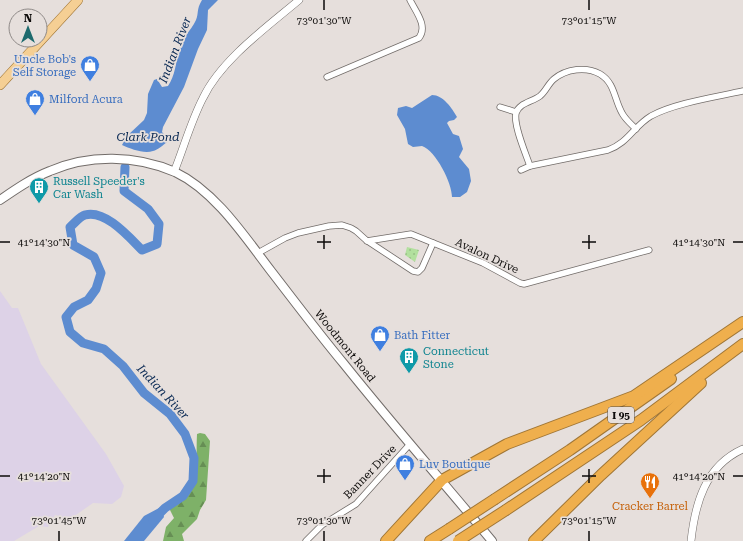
<svg xmlns="http://www.w3.org/2000/svg" width="743" height="541" viewBox="0 0 743 541" font-family="'Roboto Serif',serif">
<defs>
<pattern id="forest-firs" width="22" height="20" patternUnits="userSpaceOnUse"><rect width="22" height="20" fill="#7eb168"/><path d="M5 1l3.5 6h-7zM16 11l3.5 6h-7z" fill="#668e54"/></pattern>
<pattern id="park-dots" width="8" height="8" patternUnits="userSpaceOnUse"><rect width="8" height="8" fill="#b2e09e"/><path d="M2 2h.1M6 6h.1" fill="none" stroke="#98bf87" stroke-width="1.8" stroke-linecap="round"/></pattern>
</defs>
<rect width="100%" height="100%" fill="#e6dfdc"/>
<path fill="#ddd2e7" d="M0,291L12,308H18L41,364L106,454L124,486L121,497L112,504L93,503L70,519L55,515L48,527L39,526L14,541H0Z"/>
<path fill="url(#forest-firs)" d="M200,433L205,434L210,441L206,500L200,510L197,519L182,534L184,541H163L166,527L174,518L170,510L169,503L179,495L193,485C198,468 196,451 197,434Z"/>
<path fill="url(#park-dots)" d="M407,247L419,250L415,262L405,255Z"/>
<g fill="#5d8cd0">
<path d="M202,0H218L208,10L207,30L198,49L184,87L163,127L162,132L167,138V142C163,145 158,150 153,151C144,154 131,149 122,145L127,136L144,120L147,113L148,94L154,80L157,79L162,87L168,86C175,76 176,62 179,50C181,38 191,31 196,20C199,13 196,10 202,0Z"/>
<path d="M432,95C443,95 452,108 457,117L454,120L449,121L447,123L453,134L459,136L463,149L459,157L469,169L471,181L467,192L460,197H452C452,183 436,151 422,146L413,147L408,144L405,129L397,115L398,108L406,106L412,108Z"/>
<path d="M161,507L164,517L144,541H124L144,516Z"/>
</g>
<g fill="none" stroke-linecap="round" stroke-linejoin="round">
<path stroke="#5d8cd0" stroke-width="9" d="M125,167L124,191L148,209L159,224L157,244L142,250C129,237 105,209 85,215C80,216 74,224 70,227L73,245L94,257L101,273L96,289L88,300L74,307L66,317L70,332L83,343L104,349L123,366L144,393L170,414L185,434L194,458L193,481L183,496L165,508L153,520"/>
<defs>
<g id="minor">
<path d="M327,77L419,38C428,26 416,12 410,0"/>
<path d="M500,107L516,112"/>
<path d="M530,166C526,154 513,125 516,113C519,103 532,102 540,96C546,91 548,84 554,79C566,69 586,66 600,74C615,83 614,99 622,113C625,119 631,124 636,129"/>
<path d="M521,170L530,166L608,150C628,143 634,126 651,116C675,103 716,97 743,91"/>
<path d="M367,241L411,234L483,263L520,283L524,284L649,250"/>
<path d="M258,253L285,238L298,233L329,226L342,225L351,228L356,231L366,240L413,271L418,272L422,268L433,243"/>
<path d="M306,541L322,525L356,504L410,444"/>
</g>
<g id="tertiary">
<path d="M174,172C184,147 191,121 203,98C221,60 267,27 299,0"/>
<path d="M691,541C695,504 705,466 743,449"/>
</g>
<path id="secondary" d="M0,200C16,189 32,178 50,171C89,154 136,155 175,172C215,191 245,237 271,271C295,302 319,334 344,364C392,424 443,482 492,541"/>
<path id="primary" d="M0,85L78,0"/>
<g id="motorway">
<path d="M495,499L570,450L671,379"/>
<path d="M506,510L641,420L743,344"/>
<path d="M386,541L442,480L507,444L634,396L743,322"/>
<path d="M430,541L449,529"/>
<path d="M534,541L601,475L701,383"/>
</g>
</defs>
<use href="#minor" stroke="#726c69" stroke-width="7"/>
<use href="#tertiary" stroke="#726c69" stroke-width="8"/>
<use href="#secondary" stroke="#726c69" stroke-width="10"/>
<use href="#primary" stroke="#a07636" stroke-width="10"/>
<use href="#motorway" stroke="#a07636" stroke-width="12"/>
<use href="#minor" stroke="#fff" stroke-width="5.5"/>
<use href="#tertiary" stroke="#fff" stroke-width="7"/>
<use href="#secondary" stroke="#fff" stroke-width="8"/>
<use href="#primary" stroke="#f5cf94" stroke-width="9"/>
<use href="#motorway" stroke="#efaf4d" stroke-width="10"/>
<defs>
<g id="motorway-bridge">
<path d="M449,529L495,499"/>
<path d="M458,541L506,510"/>
</g>
</defs>
<use href="#motorway-bridge" stroke="#a07636" stroke-width="12" stroke-linecap="butt"/>
<use href="#motorway-bridge" stroke="#efaf4d" stroke-width="10"/>
</g>
<path fill="none" stroke="#0d0b0a" stroke-width="1.5" d="M324,0V10M589,0V10M324,235V249M589,235V249M0,242H10M317,242H331M582,242H596M733,242H743M324,469V483M589,469V483M0,476H10M317,476H331M582,476H596M733,476H743M59,531V541M324,531V541M589,531V541"/>
<defs>
<symbol id="shop-pin" viewBox="-11 -11 22 30"><path d="M0 17L-7.5 6A9.5 9.5 0 1 1 7.5 6Z" fill="#3f7fe0" stroke="#e6dfdc"/><path d="M-5-2.5h2.3a2.7 3.5 0 0 1 5.4 0H5L5.5 6h-11ZM-1.5-2.5h3a1.5 2.3 0 0 0-3 0Z" fill="#fff"/></symbol>
<symbol id="building-pin" viewBox="-11 -11 22 30"><path d="M0 17L-7.5 6A9.5 9.5 0 1 1 7.5 6Z" fill="#0f9aa8" stroke="#e6dfdc"/><path d="M-4-6H4V6H1V3H-1V6H-4ZM-2.5-4.3h1.7v1.8h-1.7ZM.8-4.3h1.7v1.8H.8ZM-2.5-1h1.7V.8h-1.7ZM.8-1h1.7V.8H.8Z" fill="#fff"/></symbol>
<symbol id="restaurant-pin" viewBox="-11 -11 22 30"><path d="M0 17L-7.5 6A9.5 9.5 0 1 1 7.5 6Z" fill="#e8710a" stroke="#e6dfdc"/><path d="M-5-6h1v4h1v-4h1v4h1v-4h1v5L-1.5 .5V6h-2V.5L-5-1ZM5-6V6H3V1.5H1.5Q1.5-4 5-6Z" fill="#fff"/></symbol>
</defs>
<g fill-rule="evenodd">
<use href="#shop-pin" x="79" y="54" width="22" height="30"/>
<use href="#shop-pin" x="24" y="88" width="22" height="30"/>
<use href="#building-pin" x="28" y="176" width="22" height="30"/>
<use href="#shop-pin" x="369" y="324" width="22" height="30"/>
<use href="#building-pin" x="398" y="346" width="22" height="30"/>
<use href="#shop-pin" x="394" y="453" width="22" height="30"/>
<use href="#restaurant-pin" x="639" y="471" width="22" height="30"/>
</g>
<g text-anchor="middle" dominant-baseline="central" stroke-width="3.5" stroke-linejoin="round" paint-order="stroke">
<rect fill="#e6dfdc" stroke="#4e4b49" stroke-width="1" x="608" y="407" width="26" height="16" rx="3"/>
<g font-size="10" font-weight="bold" fill="#0d0b0a">
<text x="621" y="415">I 95</text>
</g>
<g font-size="11" fill="#366cbe" stroke="#e6dfdc" text-anchor="start">
<text x="76" y="59" text-anchor="end">Uncle Bob's<tspan x="76" dy="13">Self Storage</tspan></text>
<text x="49" y="99">Milford Acura</text>
<text x="394" y="335">Bath Fitter</text>
<text x="419" y="464">Luv Boutique</text>
</g>
<g font-size="11" fill="#0d838f" stroke="#e6dfdc" text-anchor="start">
<text x="53" y="181">Russell Speeder's<tspan x="53" dy="13">Car Wash</tspan></text>
<text x="423" y="351">Connecticut<tspan x="423" dy="13">Stone</tspan></text>
</g>
<g font-size="11" fill="#0d0b0a" stroke="#e6dfdc">
<text transform="translate(487 256) rotate(25)">Avalon Drive</text>
<text transform="translate(345 346) rotate(51)">Woodmont Road</text>
<text transform="translate(370 472) rotate(-46)">Banner Drive</text>
</g>
<g font-size="11" fill="#c56008" stroke="#e6dfdc">
<text x="650" y="506">Cracker Barrel</text>
</g>
<g font-size="12" font-style="italic" fill="#082853" stroke="#e6dfdc">
<text transform="translate(175 50) rotate(-69)">Indian River</text>
<text x="148" y="137">Clark Pond</text>
<text transform="translate(163 392) rotate(47)">Indian River</text>
</g>
</g>
<g font-size="10" text-anchor="middle" fill="#0d0b0a" stroke="#e6dfdc" stroke-width="3.5" stroke-linejoin="round" paint-order="stroke">
<text x="324" y="24">73°01'30"W</text>
<text x="589" y="24">73°01'15"W</text>
<text x="44" y="246">41°14'30"N</text>
<text x="699" y="246">41°14'30"N</text>
<text x="44" y="480">41°14'20"N</text>
<text x="699" y="480">41°14'20"N</text>
<text x="59" y="524">73°01'45"W</text>
<text x="324" y="524">73°01'30"W</text>
<text x="589" y="524">73°01'15"W</text>
</g>
<g transform="translate(28 28)"><circle r="19" fill="#e6dfdc" stroke="#8f8a88"/>
<path d="M0-3L7 15L0 10L-7 15Z" fill="#1d6a6d"/>
<text y="-6" font-size="11" font-weight="bold" text-anchor="middle" fill="#0d0b0a">N</text>
</g>
</svg>
